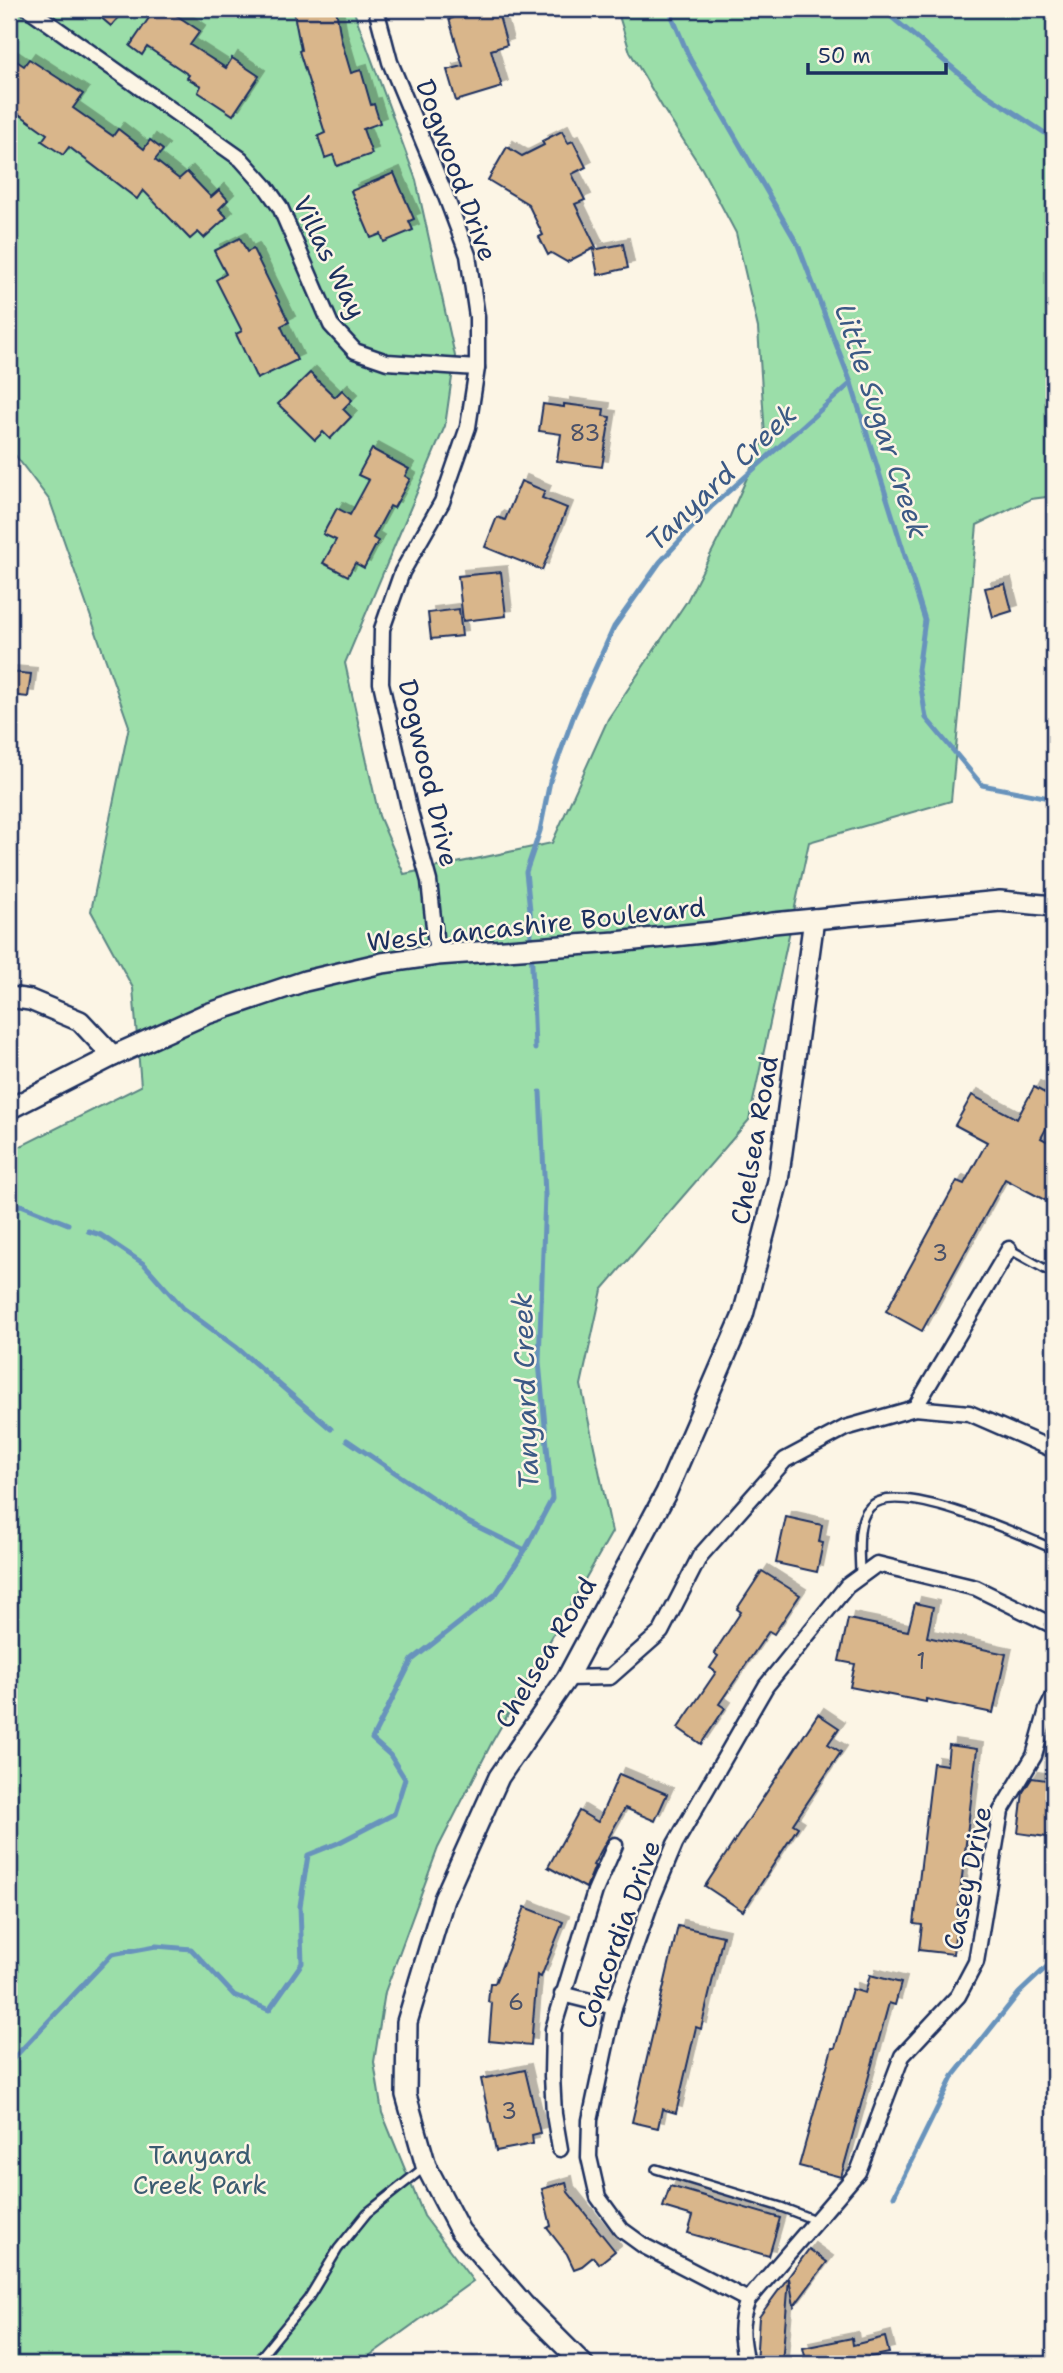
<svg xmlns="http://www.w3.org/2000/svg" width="1063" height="2373" viewBox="0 0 1063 2373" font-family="'Shantell Sans',sans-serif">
<defs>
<filter id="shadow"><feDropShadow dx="6" dy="-6" stdDeviation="0" flood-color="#0004"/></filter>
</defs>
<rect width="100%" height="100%" fill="#fcf5e5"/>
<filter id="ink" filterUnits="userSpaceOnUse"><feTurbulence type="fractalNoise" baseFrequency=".0143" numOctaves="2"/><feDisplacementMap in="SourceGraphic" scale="14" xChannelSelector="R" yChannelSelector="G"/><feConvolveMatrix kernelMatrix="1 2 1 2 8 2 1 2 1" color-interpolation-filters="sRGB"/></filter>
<g filter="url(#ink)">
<path fill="#9bdea9" stroke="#5b8684" stroke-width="2" d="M9,9H353L416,180L455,356L445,426L345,663L379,816L404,874L552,843L608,719L687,601L730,516L765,437L758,328L736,233L702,169L664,110L630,52L617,9H1054V496L1031,499L977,525L951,801L809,842L749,1120L602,1290L581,1385L612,1532L491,1744L438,1848L385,1992L374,2062L382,2113L424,2216L473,2281L358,2364H9V1152L141,1086L133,988L91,911L129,726L50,501L9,447Z"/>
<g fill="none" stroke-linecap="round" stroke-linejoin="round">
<g stroke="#6793bc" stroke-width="5">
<path d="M669,9L690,59L798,245L851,383L925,620L918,670L926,718L982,785L1054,799"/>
<path d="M882,9L978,89L1054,139"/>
<path d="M535,1049L530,910L526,872L540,831L550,781L574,715L614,627L660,562L711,507L851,383"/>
<path d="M9,1208L21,1205L68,1224"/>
<path d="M88,1231L101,1235L144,1264L183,1308L236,1347L331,1429"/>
<path d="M347,1440L468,1522L525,1550"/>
<path d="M9,2063L112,1954L156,1946L191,1949L234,1995L269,2010L302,1963L300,1906L308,1855L338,1843L394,1814L405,1779L390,1755L372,1739L412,1660L496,1594L525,1550L552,1499L539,1362L545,1195L540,1092"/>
<path d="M894,2196L953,2076L1019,1993L1054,1960"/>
</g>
</g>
<g fill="#d9b68b" stroke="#1b2f5e" stroke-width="2" filter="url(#shadow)">
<path d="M91,9H126L111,26Z"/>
<path d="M155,9H167L200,31L190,45L226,68L232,58L259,76L233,115L198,92L201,86L187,78L189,75L147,47L142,55L130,46Z"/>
<path d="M293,9H336L341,39L351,73L361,70L371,105L374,104L380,123L363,129L372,154L337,166L333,155L325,158L318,136L325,133L299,51L301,50Z"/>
<path d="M450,9H497L507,45L491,50L502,87L456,101L447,70L463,66L449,19L453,18Z"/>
<path d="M9,56L24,66L29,59L83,94L73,108L113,136L118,129L144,149L150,140L163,150L155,160L179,179L187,172L211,197L219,190L228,200L219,209L227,217L204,238L198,232L190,239L143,190L137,199L69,147L63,155L42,141L47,134L9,107Z"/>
<path d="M562,131L568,143L573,141L586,167L572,174L585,200L575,204L596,247L567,262L551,253L548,255L539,237L543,235L528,204L488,180L507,147L522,156L544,145L542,141Z"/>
<path d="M394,173L414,219L409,221L413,230L384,242L381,234L371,238L351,191Z"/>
<path d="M240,238L247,252L253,249L289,322L281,326L297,360L257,379L236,334L242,331L216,280L226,274L214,251Z"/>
<path d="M623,244L628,268L598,275L593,250Z"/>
<path d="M310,373L335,397L342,390L352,400L343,409L351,417L330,439L323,432L315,440L278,404Z"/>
<path d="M543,404L564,407V404L604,409L603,416L610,417L602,467L557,461L561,434L539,431Z"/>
<path d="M372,449L409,469L405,476L410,479L394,508L390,506L373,538L378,541L364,568L355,563L348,576L323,563L336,540L323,534L337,508L350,515L369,480L358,475Z"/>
<path d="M521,481L545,491L542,498L567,508L542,570L485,547L497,517L505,520Z"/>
<path d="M501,572L506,616L463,621L458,576Z"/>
<path d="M1005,584L1012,611L993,617L985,588Z"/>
<path d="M459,609L462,636L431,639L428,613Z"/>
<path d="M9,672L31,674L28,697L9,695Z"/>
<path d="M1034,1087L1054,1098V1114L1041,1138L1054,1145V1205L1005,1179L922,1331L886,1311L957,1181L964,1184L987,1142L955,1125L972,1095L1017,1119Z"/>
<path d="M786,1517L822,1525L819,1542L823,1543L817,1572L776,1563Z"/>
<path d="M762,1571L800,1595L774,1634L769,1631L719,1704L725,1708L701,1744L678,1728L716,1672L710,1668L718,1656L714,1653L741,1612L737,1609Z"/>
<path d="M915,1603L933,1607L927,1637L1006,1654L993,1713L926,1699V1702L850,1687L855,1664L839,1661L848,1619L908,1631Z"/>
<path d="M818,1714L839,1728L828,1744L841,1752L793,1824L798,1827L743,1911L705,1886Z"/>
<path d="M949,1745L977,1749L953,1954L919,1950L922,1925L914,1924L933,1763L947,1765Z"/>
<path d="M619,1774L667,1794L655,1821L625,1808L593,1865L595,1866L586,1888L548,1867L579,1811L598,1822Z"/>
<path d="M1032,1778L1054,1781L1047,1837L1018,1833L1023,1792Z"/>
<path d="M525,1907L563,1922L541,1977L537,1975L531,2045L489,2041L492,2003L488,2002L490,1983H495Z"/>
<path d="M678,1926L723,1936L701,2029L696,2027L676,2113L662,2109L658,2128L632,2122Z"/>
<path d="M870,1975L901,1983L895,2005L889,2003L841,2177L799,2166L832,2048H835L852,1989L865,1993Z"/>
<path d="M525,2070L540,2133L532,2135L533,2144L496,2151L481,2079Z"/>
<path d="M566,2182L568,2192L615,2251L599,2264L593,2257L582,2266L574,2269L567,2254L547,2228L551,2226L542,2189Z"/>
<path d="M670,2186L780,2218L769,2256L688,2233L693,2216L663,2207Z"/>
<path d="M809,2249L827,2262L794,2306L789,2278L782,2364H756L759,2317Z"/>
<path d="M885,2337L889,2353L839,2364H807L803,2348L852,2338L853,2345Z"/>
</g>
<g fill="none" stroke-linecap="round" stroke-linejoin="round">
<defs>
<g id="lane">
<path d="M1009,1249L1054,1274"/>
<path d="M860,1575C860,1556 855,1522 870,1507C898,1478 1022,1536 1054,1549"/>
<path d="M656,2169L781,2207L815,2220"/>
<path d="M255,2364L308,2299L338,2249L367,2213L426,2166"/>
</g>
<g id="street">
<path d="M29,9L241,159L266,187L280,207L331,325L355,351L387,362L477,368"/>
<path d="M376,9L390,62L445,194L468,255L477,317V368L468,427L442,502L402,572L382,629L381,683L410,812L429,881L437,955"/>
<path d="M915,1408L1009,1249"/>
<path d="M567,1678L610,1677L661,1632L700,1556L785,1460L845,1428L915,1408L969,1413L1054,1450"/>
<path d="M562,1994L614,2007"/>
<path d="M560,2149L554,2114L552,2076L553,2029L595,1891L615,1845"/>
<path d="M748,2300L644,2246L622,2230L598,2197L589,2157L590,2120L614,2007L652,1899L675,1844L766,1686L847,1586L877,1564L976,1588L1054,1626"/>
<path d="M746,2364C741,2339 738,2325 748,2300L858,2172L902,2056L958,1996L976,1962L1001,1811L1034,1756L1047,1710L1054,1696"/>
</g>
<g id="secondary">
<path d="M9,997L30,1000L80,1021L113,1056"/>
<path d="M9,1109L113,1056L204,1015L305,981L382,963L437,955L616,942L712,932L773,923L1000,901L1054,906"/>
<path d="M583,2364L524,2305L460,2231L426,2166L406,2095L407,2022L444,1899L499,1777L567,1678L666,1493L743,1315L778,1181L814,919"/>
</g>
</defs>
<use href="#lane" stroke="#1b2f5e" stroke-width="12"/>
<use href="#street" stroke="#1b2f5e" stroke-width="19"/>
<use href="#secondary" stroke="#1b2f5e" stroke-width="24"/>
<use href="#lane" stroke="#fcf5e5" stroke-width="7"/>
<use href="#street" stroke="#fcf5e5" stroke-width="14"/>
<use href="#secondary" stroke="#fcf5e5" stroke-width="19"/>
</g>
</g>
<g text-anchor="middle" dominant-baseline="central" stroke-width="5" stroke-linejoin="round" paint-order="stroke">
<g font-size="23" fill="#4a5169">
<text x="585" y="433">83</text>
<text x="940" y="1253">3</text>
<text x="921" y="1661">1</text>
<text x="516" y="2002">6</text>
<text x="509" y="2111">3</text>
</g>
<g font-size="26" fill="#1b2f5e" stroke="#fcf5e5">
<text transform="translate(457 170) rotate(70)">Dogwood Drive</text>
<text transform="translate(330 257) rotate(64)">Villas Way</text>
<text transform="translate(429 773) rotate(77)">Dogwood Drive</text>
<text transform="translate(536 924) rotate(-6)">West Lancashire Boulevard</text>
<text transform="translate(754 1140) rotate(-80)">Chelsea Road</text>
<text transform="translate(545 1652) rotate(-59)">Chelsea Road</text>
<text transform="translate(967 1878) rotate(-78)">Casey Drive</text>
<text transform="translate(618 1934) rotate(-70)">Concordia Drive</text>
</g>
<g font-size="26" fill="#3b5b71" stroke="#fcf5e5">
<text x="200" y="2154">Tanyard<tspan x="200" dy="30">Creek Park</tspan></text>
</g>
<g font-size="28" font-style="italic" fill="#3b5985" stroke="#fcf5e5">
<text transform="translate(882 421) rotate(72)">Little Sugar Creek</text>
<text transform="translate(721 477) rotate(-44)">Tanyard Creek</text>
<text transform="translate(525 1391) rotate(-92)">Tanyard Creek</text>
</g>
</g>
<rect width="1063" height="2373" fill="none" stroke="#fcf5e5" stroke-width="35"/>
<rect x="18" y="18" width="1028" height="2338" fill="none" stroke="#1b2f5e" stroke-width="2.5" filter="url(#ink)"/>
<path d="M808 63v10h138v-10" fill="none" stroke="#1b2f5e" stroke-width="3.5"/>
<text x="818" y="63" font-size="21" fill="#1b2f5e" stroke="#fcf5e5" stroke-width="5" paint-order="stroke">50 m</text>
</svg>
